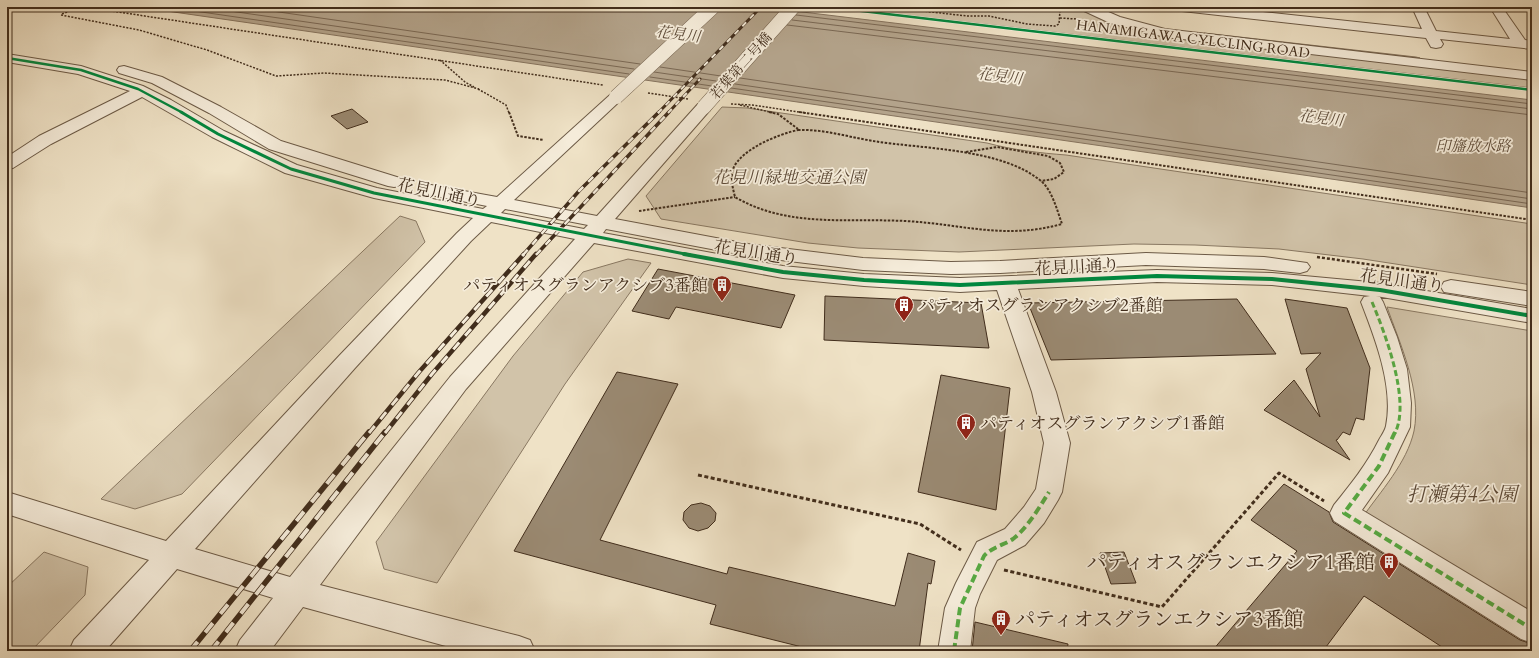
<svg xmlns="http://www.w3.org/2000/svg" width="1539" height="658" viewBox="0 0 1539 658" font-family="Cardo,'Noto Serif JP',serif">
<rect width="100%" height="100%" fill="#efe2c6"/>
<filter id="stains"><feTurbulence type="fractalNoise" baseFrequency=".005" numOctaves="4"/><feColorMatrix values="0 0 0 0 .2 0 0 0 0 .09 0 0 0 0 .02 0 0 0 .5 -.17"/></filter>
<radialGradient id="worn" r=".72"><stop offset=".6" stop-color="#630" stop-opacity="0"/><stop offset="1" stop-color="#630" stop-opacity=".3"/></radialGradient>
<g fill="#d1c3a9" stroke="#897862">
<path d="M839,7H1079C1112,24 1146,32 1183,39L1185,38L1532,78V88Z"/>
<path d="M1204,33L1416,57L1420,58L1205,34Z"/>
<path d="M722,107L747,108L987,143C1013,150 1040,153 1066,155L1532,224V285L1363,259L1279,249L1195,245L1134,244L959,252L858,248L808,243L661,219L646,196Z"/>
<path d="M400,216L416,221L425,242L182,494L135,509L101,499Z"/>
<path d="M628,259L651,263L565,384L437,583L384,569L376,542L513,356L583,272Z"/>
<path d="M1387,307L1532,331V620L1362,518C1380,492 1407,463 1414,431C1422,391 1400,344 1387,307Z"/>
<path d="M44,552L88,567L85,595L31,651H7V587Z"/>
</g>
<path fill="#b4a48c" stroke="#86745f" d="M139,7H761L1532,100V208Z"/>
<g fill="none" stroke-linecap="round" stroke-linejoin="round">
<g stroke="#7a6854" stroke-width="1">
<path d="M167,7L629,74"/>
<path d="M202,7L634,69"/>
<path d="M244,7L640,64"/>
<path d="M796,15L1532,104"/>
<path d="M792,20L1532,109"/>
<path d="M787,25L1532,115"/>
<path d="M660,67L721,76"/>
<path d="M654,72L716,81"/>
<path d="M650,77L712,86"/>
<path d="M740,78L1532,193"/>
<path d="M735,84L1532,199"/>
<path d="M731,88L1532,204"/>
</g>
</g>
<g fill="#9b8b74" stroke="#412d1c">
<path d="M352,109L368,122L347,129L331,116Z"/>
<path d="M658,269L795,295L781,328L676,307L669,319L632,311Z"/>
<path d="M825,296L981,303L989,348L824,340Z"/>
<path d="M1237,299L1276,354L1051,360L1028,303Z"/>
<path d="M1285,299L1347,308L1370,368L1364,420L1356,418L1350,435L1343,432L1337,440H1336L1350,460L1264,410L1294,380L1320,417L1306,369L1321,353L1301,354Z"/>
<path d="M617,372L678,384L600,540L727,574L729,567L895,606L908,553L935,561L931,584L928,583L919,651H818L710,624L716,605L514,551Z"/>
<path d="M941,375L1010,388L996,510L918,492Z"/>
<path d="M1284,484L1329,512L1333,522L1520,640L1532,644V651H1448L1364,596L1323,651H1212L1297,551L1251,520Z"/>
<path d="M701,503L710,506L716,513L715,521L708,528L698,531L689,528L683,520L684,512L691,505Z"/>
<path d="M1124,552L1136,583L1111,584L1100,553Z"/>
<path d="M975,622L1068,644L1067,651H972Z"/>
</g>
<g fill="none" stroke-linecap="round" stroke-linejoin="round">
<defs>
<g id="minor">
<path d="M1080,7H1097L1120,17L1165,29L1532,72V80L1165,37L1110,23L1082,10Z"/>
<path d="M1176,7H1217L1422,29L1412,7H1424L1436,31L1510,39L1490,7H1502L1525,40L1532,41V49L1440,39L1443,44L1441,47L1436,48L1431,47L1426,38L1182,11L1178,10Z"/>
<path d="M7,54L81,66L143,86L171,100L224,131L297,165L377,188L483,209L487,206L431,195L425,194L422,190L425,186L431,185L497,197L611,94L616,92L621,94L624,97L621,100L514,200L597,216L698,104L704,102L710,104L712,107L710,110L615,219L748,244L863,258L951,262L1000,261L1146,253L1264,257L1307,263L1310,267L1307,271L1300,273L1264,269L1146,265L1000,273L951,274L863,270L748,256L606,229L603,233L783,266L864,274L960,278L1157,270L1272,273L1380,283L1532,309V323L1376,296L1380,297L1383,302L1397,337L1407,369L1411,403L1410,427L1388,473L1362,510L1532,612V643L1521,639L1334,521L1330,513L1334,505C1351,484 1367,464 1379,440C1381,436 1385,431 1386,426C1394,387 1375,338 1361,302L1364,297L1370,296L1272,285L1157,282L1018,289L1056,392L1070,443L1062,492L1058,500L1044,523L1025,545L997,560L980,594L975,608L970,651H938L945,608L956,583L977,542L1005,529L1024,507L1036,489L1044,443L1032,392L997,290L960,292L864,286L783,278L594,243L466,389L320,585L519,636L530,640L535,651H464L303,607L270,651H235L240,640L273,598L177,569L105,651H69L74,640L149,560L7,514V492L166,541L339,356L457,233L473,218L374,198L285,173L212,137L142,97L51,144L13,168L7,169V157L39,136L130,91L78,74L7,62ZM505,209L588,225L584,229L501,213ZM491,222L575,239L450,377L290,577L195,549L355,368L471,241Z"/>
<path d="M124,66L162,77L221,107L281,141L400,178L403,182L400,186L394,187L388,186L269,149L209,113L152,83L119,73L117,70L119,67Z"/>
<path d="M1451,280L1532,292V306L1444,292L1441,287L1444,282Z"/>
</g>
</defs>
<use href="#minor" stroke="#6c5a46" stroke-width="2"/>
<g stroke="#412d1c" stroke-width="1.5" stroke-dasharray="2 1.5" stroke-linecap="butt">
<path d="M85,7L603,85"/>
<path d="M887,7L967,16H989L1027,24L1055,26L1059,24L1060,10L1055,7"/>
<path d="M878,13L884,7"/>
<path d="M62,14L81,7"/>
<path d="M61,15L139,30L207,50L276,76L324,73L445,80L479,89"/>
<path d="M1060,18L1076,19"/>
<path d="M1084,24V29L1099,32"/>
<path d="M440,60L465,82L474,87"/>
<path d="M478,89L506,105L509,113"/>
<path d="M648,93L688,99"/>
<path d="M731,104L752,105L806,113"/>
<path d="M740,105L774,113"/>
</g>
<g stroke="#412d1c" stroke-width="2" stroke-dasharray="2.5 1.5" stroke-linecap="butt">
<path d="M509,112L518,136L544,140"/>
<path d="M769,112L778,114L798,129"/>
<path d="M799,112L1532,220"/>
<path d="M798,130C824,129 848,137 873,141C922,149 1001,148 1041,181C1052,190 1057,210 1062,224C1004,240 962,224 905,221C846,218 788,228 735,197C733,189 730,178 733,169C741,149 779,134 798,130Z"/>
<path d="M966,152L997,147L1048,156L1060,163L1064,172L1054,179L1041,181"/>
<path d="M639,211L735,197"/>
</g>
<path stroke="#412d1c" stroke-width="2.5" stroke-dasharray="3 2" stroke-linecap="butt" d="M1317,257L1437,274"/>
<g stroke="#412d1c" stroke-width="3" stroke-dasharray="4 2.5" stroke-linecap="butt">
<path d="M698,475L920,524L961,550"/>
<path d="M1004,570L1162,607L1279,473L1324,501"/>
</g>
<use href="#minor" fill="#f5ecda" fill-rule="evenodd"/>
<defs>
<g id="rail-far3">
<path d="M658,113L761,7"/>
<path d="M668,113L700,79"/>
</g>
<g id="rail-far2">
<path d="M523,255L579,191L659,112"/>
<path d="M536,255L669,112"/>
</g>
<g id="rail-far1">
<path d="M369,433L419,372L524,254"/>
<path d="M385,433L432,374L536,254"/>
</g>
<g id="rail">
<path d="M190,651L369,432"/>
<path d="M211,651L385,432"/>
</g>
</defs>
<use href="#rail-far3" stroke="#412d1c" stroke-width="3"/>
<use href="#rail-far2" stroke="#412d1c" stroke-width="3.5"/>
<use href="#rail-far1" stroke="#412d1c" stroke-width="4.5"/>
<use href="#rail" stroke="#412d1c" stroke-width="5.5"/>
<use href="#rail-far3" stroke="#f5ecda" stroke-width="2" stroke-dasharray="5.5" stroke-linecap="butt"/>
<use href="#rail-far2" stroke="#f5ecda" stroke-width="2.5" stroke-dasharray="7" stroke-linecap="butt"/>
<use href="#rail-far1" stroke="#f5ecda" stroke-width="3" stroke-dasharray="9" stroke-linecap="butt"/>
<use href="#rail" stroke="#f5ecda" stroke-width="4" stroke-dasharray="12" stroke-linecap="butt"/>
<defs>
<g id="minor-bridge">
<path d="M616,97L713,7"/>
<path d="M704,107L793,7"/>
</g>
</defs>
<use href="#minor-bridge" stroke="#6c5a46" stroke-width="15" stroke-linecap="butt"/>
<use href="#minor-bridge" stroke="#f5ecda" stroke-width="14"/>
<path stroke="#56ab43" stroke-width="3" stroke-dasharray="6 3" stroke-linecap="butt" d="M1372,302C1385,333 1411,401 1395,433"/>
<g stroke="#56ab43" stroke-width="4" stroke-dasharray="8 4" stroke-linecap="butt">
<path d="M1395,432L1379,466L1344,513L1532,629"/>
<path d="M954,651L960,608L984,556C992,547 1004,545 1013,539C1028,527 1039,508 1049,492"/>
</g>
<defs>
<g id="cycleway-far2">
<path d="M828,7L1532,90"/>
<path d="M7,58L81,70L138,89L183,113"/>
</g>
<path id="cycleway-far1" d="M181,112L218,134L291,169L374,193L690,255"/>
<path id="cycleway" d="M684,254L783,272L864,280L960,285L1157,276L1272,279L1380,290L1532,316"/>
</defs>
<use href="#cycleway-far2" stroke="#f5ecda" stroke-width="4"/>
<use href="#cycleway-far1" stroke="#f5ecda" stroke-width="5"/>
<use href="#cycleway" stroke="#f5ecda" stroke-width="6"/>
<use href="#cycleway-far2" stroke="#00873e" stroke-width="2.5"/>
<use href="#cycleway-far1" stroke="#00873e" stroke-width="3"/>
<use href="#cycleway" stroke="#00873e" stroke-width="4"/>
</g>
<defs>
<symbol id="building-pin" viewBox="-11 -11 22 30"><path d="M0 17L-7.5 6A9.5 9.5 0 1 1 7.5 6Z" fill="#8f2418" stroke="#f5ecda"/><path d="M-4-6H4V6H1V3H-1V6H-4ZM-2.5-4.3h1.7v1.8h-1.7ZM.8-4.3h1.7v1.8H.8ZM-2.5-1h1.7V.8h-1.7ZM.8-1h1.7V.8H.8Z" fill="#fff"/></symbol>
</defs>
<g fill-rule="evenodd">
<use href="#building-pin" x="711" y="274" width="22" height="30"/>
<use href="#building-pin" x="893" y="294" width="22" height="30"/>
<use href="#building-pin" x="955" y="412" width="22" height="30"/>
<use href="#building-pin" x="1378" y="551" width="22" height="30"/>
<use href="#building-pin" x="990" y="608" width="22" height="30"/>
</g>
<g text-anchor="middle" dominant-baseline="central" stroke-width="3.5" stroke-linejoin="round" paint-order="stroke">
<g font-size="14" fill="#412d1c" stroke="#f5ecda">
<text transform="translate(1193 39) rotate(7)">HANAMIGAWA CYLCLING ROAD</text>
<text transform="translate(741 66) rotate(-48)">若葉第二号橋</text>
</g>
<g font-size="15" font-style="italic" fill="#5e4b38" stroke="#f5ecda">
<text transform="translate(678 34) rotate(7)">花見川</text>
<text transform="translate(1000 76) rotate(7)">花見川</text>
<text transform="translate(1321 118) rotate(7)">花見川</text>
<text x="1473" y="146">印旛放水路</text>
</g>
<g font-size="17" font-style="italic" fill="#5e4b38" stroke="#f5ecda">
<text x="789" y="177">花見川緑地交通公園</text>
</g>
<g font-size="17" fill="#412d1c" stroke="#f5ecda">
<text transform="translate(439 193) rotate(12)">花見川通り</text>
<text transform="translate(756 253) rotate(9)">花見川通り</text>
<text transform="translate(1077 267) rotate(-3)">花見川通り</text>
<text transform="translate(1402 281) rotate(8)">花見川通り</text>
</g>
<g font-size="17" fill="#412d1c" stroke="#f5ecda" text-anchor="start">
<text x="708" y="285" text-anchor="end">パティオスグランアクシブ3番館</text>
<text x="918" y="305">パティオスグランアクシブ2番館</text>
<text x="980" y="423">パティオスグランアクシブ1番館</text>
</g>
<g font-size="20" font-style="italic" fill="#5e4b38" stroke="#f5ecda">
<text x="1462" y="494">打瀬第4公園</text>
</g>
<g font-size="20" fill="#412d1c" stroke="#f5ecda" text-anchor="end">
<text x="1375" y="562">パティオスグランエクシア1番館</text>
<text x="1015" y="619" text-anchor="start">パティオスグランエクシア3番館</text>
</g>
</g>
<rect width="1539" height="658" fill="none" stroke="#efe2c6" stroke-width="24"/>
<rect x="8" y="8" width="1523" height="642" fill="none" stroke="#412d1c" stroke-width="2"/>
<rect x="12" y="12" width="1515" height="634" fill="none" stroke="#412d1c"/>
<rect width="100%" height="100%" filter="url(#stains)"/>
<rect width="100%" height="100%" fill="url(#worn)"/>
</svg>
